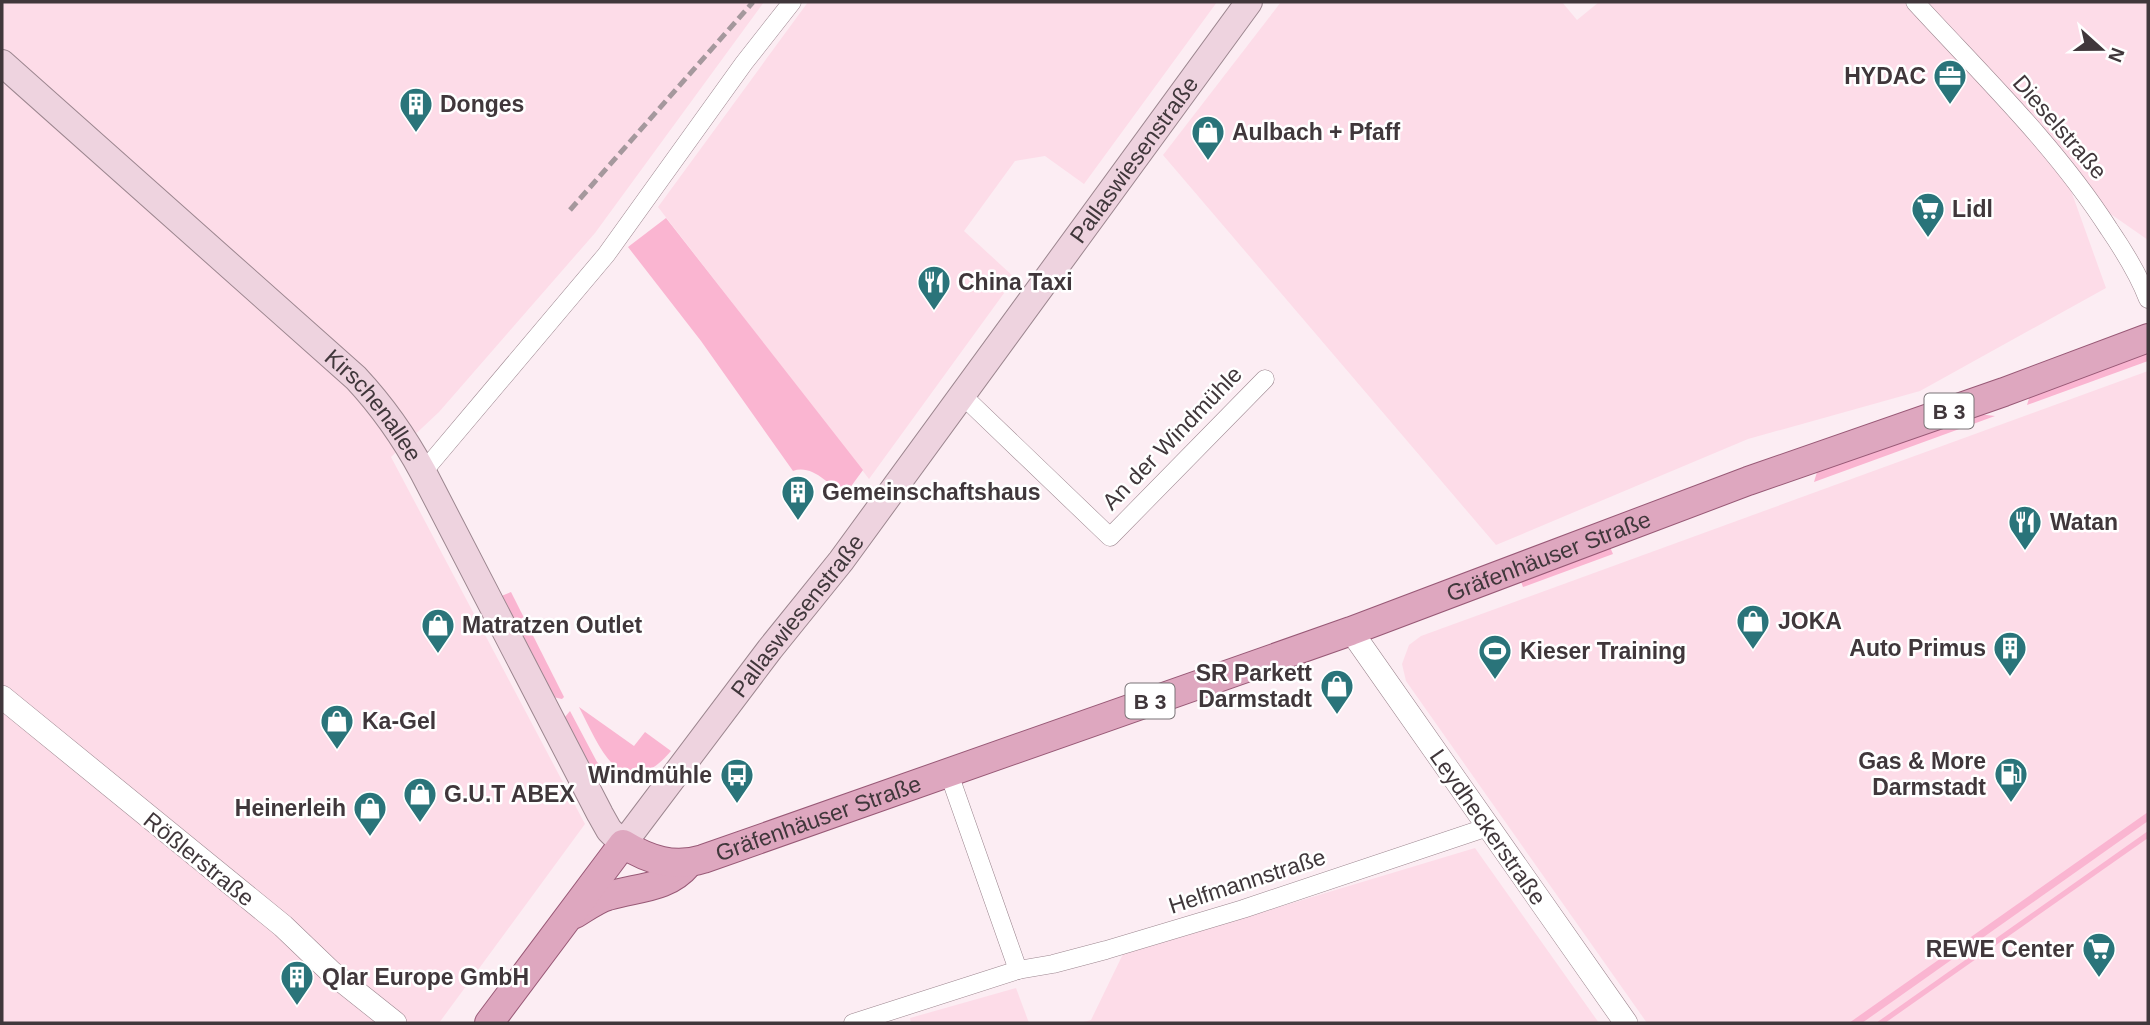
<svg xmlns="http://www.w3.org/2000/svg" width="2150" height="1025" viewBox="0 0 2150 1025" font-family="Helvetica,sans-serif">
<rect width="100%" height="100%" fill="#fcedf3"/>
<g fill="#fddce8">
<path d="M2,2H764L595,233L439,412L391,457L585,824L439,1023H2Z"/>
<path d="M808,2H1217L1084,184L1045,156L1015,161L964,231L1015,278L869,479L658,207Z"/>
<path d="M1281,2H1562L1577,20L1599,2H2148V240L2069,185L2106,288L1920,391L1748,439L1496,545L1163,155Z"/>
<path d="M2148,371V1023H1647L1406,681L1402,664L1409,645L1421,636Z"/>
<path d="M1475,848L1599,1023H1080L1091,1020L1123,954Z"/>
<path d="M1016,988L1029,1023H911L910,1018Z"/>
</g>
<g fill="#fab5d1">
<path d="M666,218L863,470L844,496C830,485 812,464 793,471L701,341L628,247Z"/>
<path d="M2148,352V361L2027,405L2030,395Z"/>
<path d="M1978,414L1995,416L1814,482L1817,472Z"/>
<path d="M1610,547L1613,554L1523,587L1520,579Z"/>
<path d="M511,592L564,697L562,699L553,697L499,597Z"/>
<path d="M579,707L634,746L645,732L671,751C622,808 600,748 579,707Z"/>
<path d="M570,711L597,762L609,773L603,783L584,760L564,722L565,717Z"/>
<path d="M2148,812V821L1862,1023H1849Z"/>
<path d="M2148,831V838L1885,1023H1876Z"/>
</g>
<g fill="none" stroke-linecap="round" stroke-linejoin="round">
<defs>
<g id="minor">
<path d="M1915,2C1982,75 2055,145 2109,229C2124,251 2138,273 2148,299"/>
<path d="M963,396L1110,537L1265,379"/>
<path d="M423,472L606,255L744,63L792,2"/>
<path d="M948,771L1018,970"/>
<path d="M853,1023L1018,970L1053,964L1106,950L1243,909L1488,827"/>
</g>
<g id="tertiary">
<path d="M1351,631L1626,1023"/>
<path d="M2,697L283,926L331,972L395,1023"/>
</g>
<g id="secondary">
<path id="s1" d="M2,63L356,378C383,407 404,437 423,472L600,814L609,830L623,844L770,649L841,561L1249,2"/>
</g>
<g id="primary">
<path d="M575,914C585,908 597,899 608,896C638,887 667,889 688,864"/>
<path id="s2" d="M489,1023L623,844C649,860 674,868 703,859L1351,631L1748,481L2004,392L2148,338"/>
</g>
</defs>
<use href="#minor" stroke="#9c868f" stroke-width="19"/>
<use href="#tertiary" stroke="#9c868f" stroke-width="24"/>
<use href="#secondary" stroke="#9c868f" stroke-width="28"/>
<use href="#primary" stroke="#985976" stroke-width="30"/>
<use href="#minor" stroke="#fff" stroke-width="18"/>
<use href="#tertiary" stroke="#fff" stroke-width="23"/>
<use href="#secondary" stroke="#eed3df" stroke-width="26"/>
<use href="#primary" stroke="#dea7bf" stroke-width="28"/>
<path stroke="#a5989d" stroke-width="5" stroke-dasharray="10 5" stroke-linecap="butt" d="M570,210L753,2"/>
</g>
<defs>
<symbol id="office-pin" viewBox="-11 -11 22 30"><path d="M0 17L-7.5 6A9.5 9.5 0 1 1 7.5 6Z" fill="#2a747a" stroke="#fff"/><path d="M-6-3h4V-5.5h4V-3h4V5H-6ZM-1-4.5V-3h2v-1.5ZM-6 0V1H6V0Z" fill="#fff"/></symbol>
<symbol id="building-pin" viewBox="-11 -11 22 30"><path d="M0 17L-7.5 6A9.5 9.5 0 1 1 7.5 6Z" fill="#2a747a" stroke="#fff"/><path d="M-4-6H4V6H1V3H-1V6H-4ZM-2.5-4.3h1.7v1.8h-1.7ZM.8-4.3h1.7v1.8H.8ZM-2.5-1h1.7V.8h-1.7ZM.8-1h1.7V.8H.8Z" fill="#fff"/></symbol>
<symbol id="shop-pin" viewBox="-11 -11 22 30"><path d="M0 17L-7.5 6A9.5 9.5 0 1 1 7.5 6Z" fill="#2a747a" stroke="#fff"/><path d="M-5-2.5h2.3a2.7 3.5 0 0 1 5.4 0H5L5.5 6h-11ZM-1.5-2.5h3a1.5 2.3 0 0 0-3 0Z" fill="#fff"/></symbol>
<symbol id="supermarket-pin" viewBox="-11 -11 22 30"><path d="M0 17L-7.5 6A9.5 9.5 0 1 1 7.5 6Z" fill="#2a747a" stroke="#fff"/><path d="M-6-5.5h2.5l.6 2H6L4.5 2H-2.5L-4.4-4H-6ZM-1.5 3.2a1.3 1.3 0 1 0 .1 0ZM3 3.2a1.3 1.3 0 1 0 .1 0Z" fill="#fff"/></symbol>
<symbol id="restaurant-pin" viewBox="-11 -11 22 30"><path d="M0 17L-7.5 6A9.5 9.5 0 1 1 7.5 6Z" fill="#2a747a" stroke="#fff"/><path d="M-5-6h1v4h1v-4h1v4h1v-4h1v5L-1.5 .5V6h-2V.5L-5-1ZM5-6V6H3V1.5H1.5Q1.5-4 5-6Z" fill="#fff"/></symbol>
<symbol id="stadium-pin" viewBox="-11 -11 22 30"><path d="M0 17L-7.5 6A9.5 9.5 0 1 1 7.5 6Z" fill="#2a747a" stroke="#fff"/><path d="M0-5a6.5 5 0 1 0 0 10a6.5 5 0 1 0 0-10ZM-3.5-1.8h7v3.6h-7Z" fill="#fff"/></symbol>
<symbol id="fuel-pin" viewBox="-11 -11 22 30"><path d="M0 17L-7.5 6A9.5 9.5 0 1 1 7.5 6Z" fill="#2a747a" stroke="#fff"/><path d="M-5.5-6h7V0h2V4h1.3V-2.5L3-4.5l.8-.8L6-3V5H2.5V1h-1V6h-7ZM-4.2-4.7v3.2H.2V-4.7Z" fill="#fff"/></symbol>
<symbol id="bus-pin" viewBox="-11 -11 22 30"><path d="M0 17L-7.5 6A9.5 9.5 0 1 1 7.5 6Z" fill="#2a747a" stroke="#fff"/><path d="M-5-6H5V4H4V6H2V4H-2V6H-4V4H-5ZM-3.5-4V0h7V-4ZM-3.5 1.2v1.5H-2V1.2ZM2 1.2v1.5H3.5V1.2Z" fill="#fff"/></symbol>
</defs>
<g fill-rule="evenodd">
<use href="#office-pin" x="1931" y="57" width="38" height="52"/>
<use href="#building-pin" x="397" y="85" width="38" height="52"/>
<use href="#shop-pin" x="1189" y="113" width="38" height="52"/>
<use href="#supermarket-pin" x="1909" y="190" width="38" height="52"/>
<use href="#restaurant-pin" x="915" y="263" width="38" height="52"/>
<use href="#building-pin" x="779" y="473" width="38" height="52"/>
<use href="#restaurant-pin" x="2006" y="503" width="38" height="52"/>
<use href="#shop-pin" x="1734" y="602" width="38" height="52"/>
<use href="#shop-pin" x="419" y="606" width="38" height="52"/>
<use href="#building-pin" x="1991" y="629" width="38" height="52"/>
<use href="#stadium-pin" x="1476" y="632" width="38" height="52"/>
<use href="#shop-pin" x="1318" y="667" width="38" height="52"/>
<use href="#shop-pin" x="318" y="702" width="38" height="52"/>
<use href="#fuel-pin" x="1992" y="755" width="38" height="52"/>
<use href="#bus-pin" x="718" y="756" width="38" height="52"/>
<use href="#shop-pin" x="401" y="775" width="38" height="52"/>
<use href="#shop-pin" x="351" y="789" width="38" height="52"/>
<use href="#supermarket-pin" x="2080" y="930" width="38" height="52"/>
<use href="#building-pin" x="278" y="958" width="38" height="52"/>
</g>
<g text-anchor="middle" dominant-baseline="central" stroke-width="5" stroke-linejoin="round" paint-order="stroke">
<g fill="#fff" stroke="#797376" stroke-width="2">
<rect x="1924.5" y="393.5" width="49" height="35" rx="5"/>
<rect x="1125.5" y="683.5" width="49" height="35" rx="5"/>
</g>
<g font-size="21" font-weight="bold" fill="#40373b">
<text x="1949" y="411">B 3</text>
<text x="1150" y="701">B 3</text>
</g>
<g font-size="23" font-weight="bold" fill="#40373b" stroke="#fff" text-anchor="start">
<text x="1926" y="76" text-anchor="end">HYDAC</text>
<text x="440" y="104">Donges</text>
<text x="1232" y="132">Aulbach + Pfaff</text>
<text x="1952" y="209">Lidl</text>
<text x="958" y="282">China Taxi</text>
<text x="822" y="492">Gemeinschaftshaus</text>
<text x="2050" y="522">Watan</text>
<text x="1778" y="621">JOKA</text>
<text x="462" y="625">Matratzen Outlet</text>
<text x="1986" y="648" text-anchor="end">Auto Primus</text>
<text x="1520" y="651">Kieser Training</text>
<text x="1312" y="673" text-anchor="end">SR Parkett<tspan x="1312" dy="26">Darmstadt</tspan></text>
<text x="362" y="721">Ka-Gel</text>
<text x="1986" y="761" text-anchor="end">Gas &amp; More<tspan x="1986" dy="26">Darmstadt</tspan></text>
<text x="712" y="775" text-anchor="end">Windmühle</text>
<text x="444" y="794">G.U.T ABEX</text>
<text x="346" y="808" text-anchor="end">Heinerleih</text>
<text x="2074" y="949" text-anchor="end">REWE Center</text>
<text x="322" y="977">Qlar Europe GmbH</text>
</g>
<g font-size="23" fill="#40373b" stroke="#fff">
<text transform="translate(2060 127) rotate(49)">Dieselstraße</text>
<text stroke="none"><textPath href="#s1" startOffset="1867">Pallaswiesenstraße</textPath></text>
<text stroke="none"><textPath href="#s1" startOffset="506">Kirschenallee</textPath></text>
<text transform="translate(1172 438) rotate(-46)">An der Windmühle</text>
<text stroke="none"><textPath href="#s2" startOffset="1206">Gräfenhäuser Straße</textPath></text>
<text stroke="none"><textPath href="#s1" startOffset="1300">Pallaswiesenstraße</textPath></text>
<text stroke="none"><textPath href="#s2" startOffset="430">Gräfenhäuser Straße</textPath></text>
<text transform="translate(1488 827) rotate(55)">Leydheckerstraße</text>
<text transform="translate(199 859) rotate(39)">Rößlerstraße</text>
<text transform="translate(1247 881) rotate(-18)">Helfmannstraße</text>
</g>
</g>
<rect width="2150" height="1025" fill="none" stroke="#40373b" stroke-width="7"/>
<g transform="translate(2101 49) rotate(111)" stroke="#ffffff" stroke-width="5" paint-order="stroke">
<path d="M0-5L12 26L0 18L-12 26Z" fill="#40373b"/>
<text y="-10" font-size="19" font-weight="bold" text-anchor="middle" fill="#40373b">N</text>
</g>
</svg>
